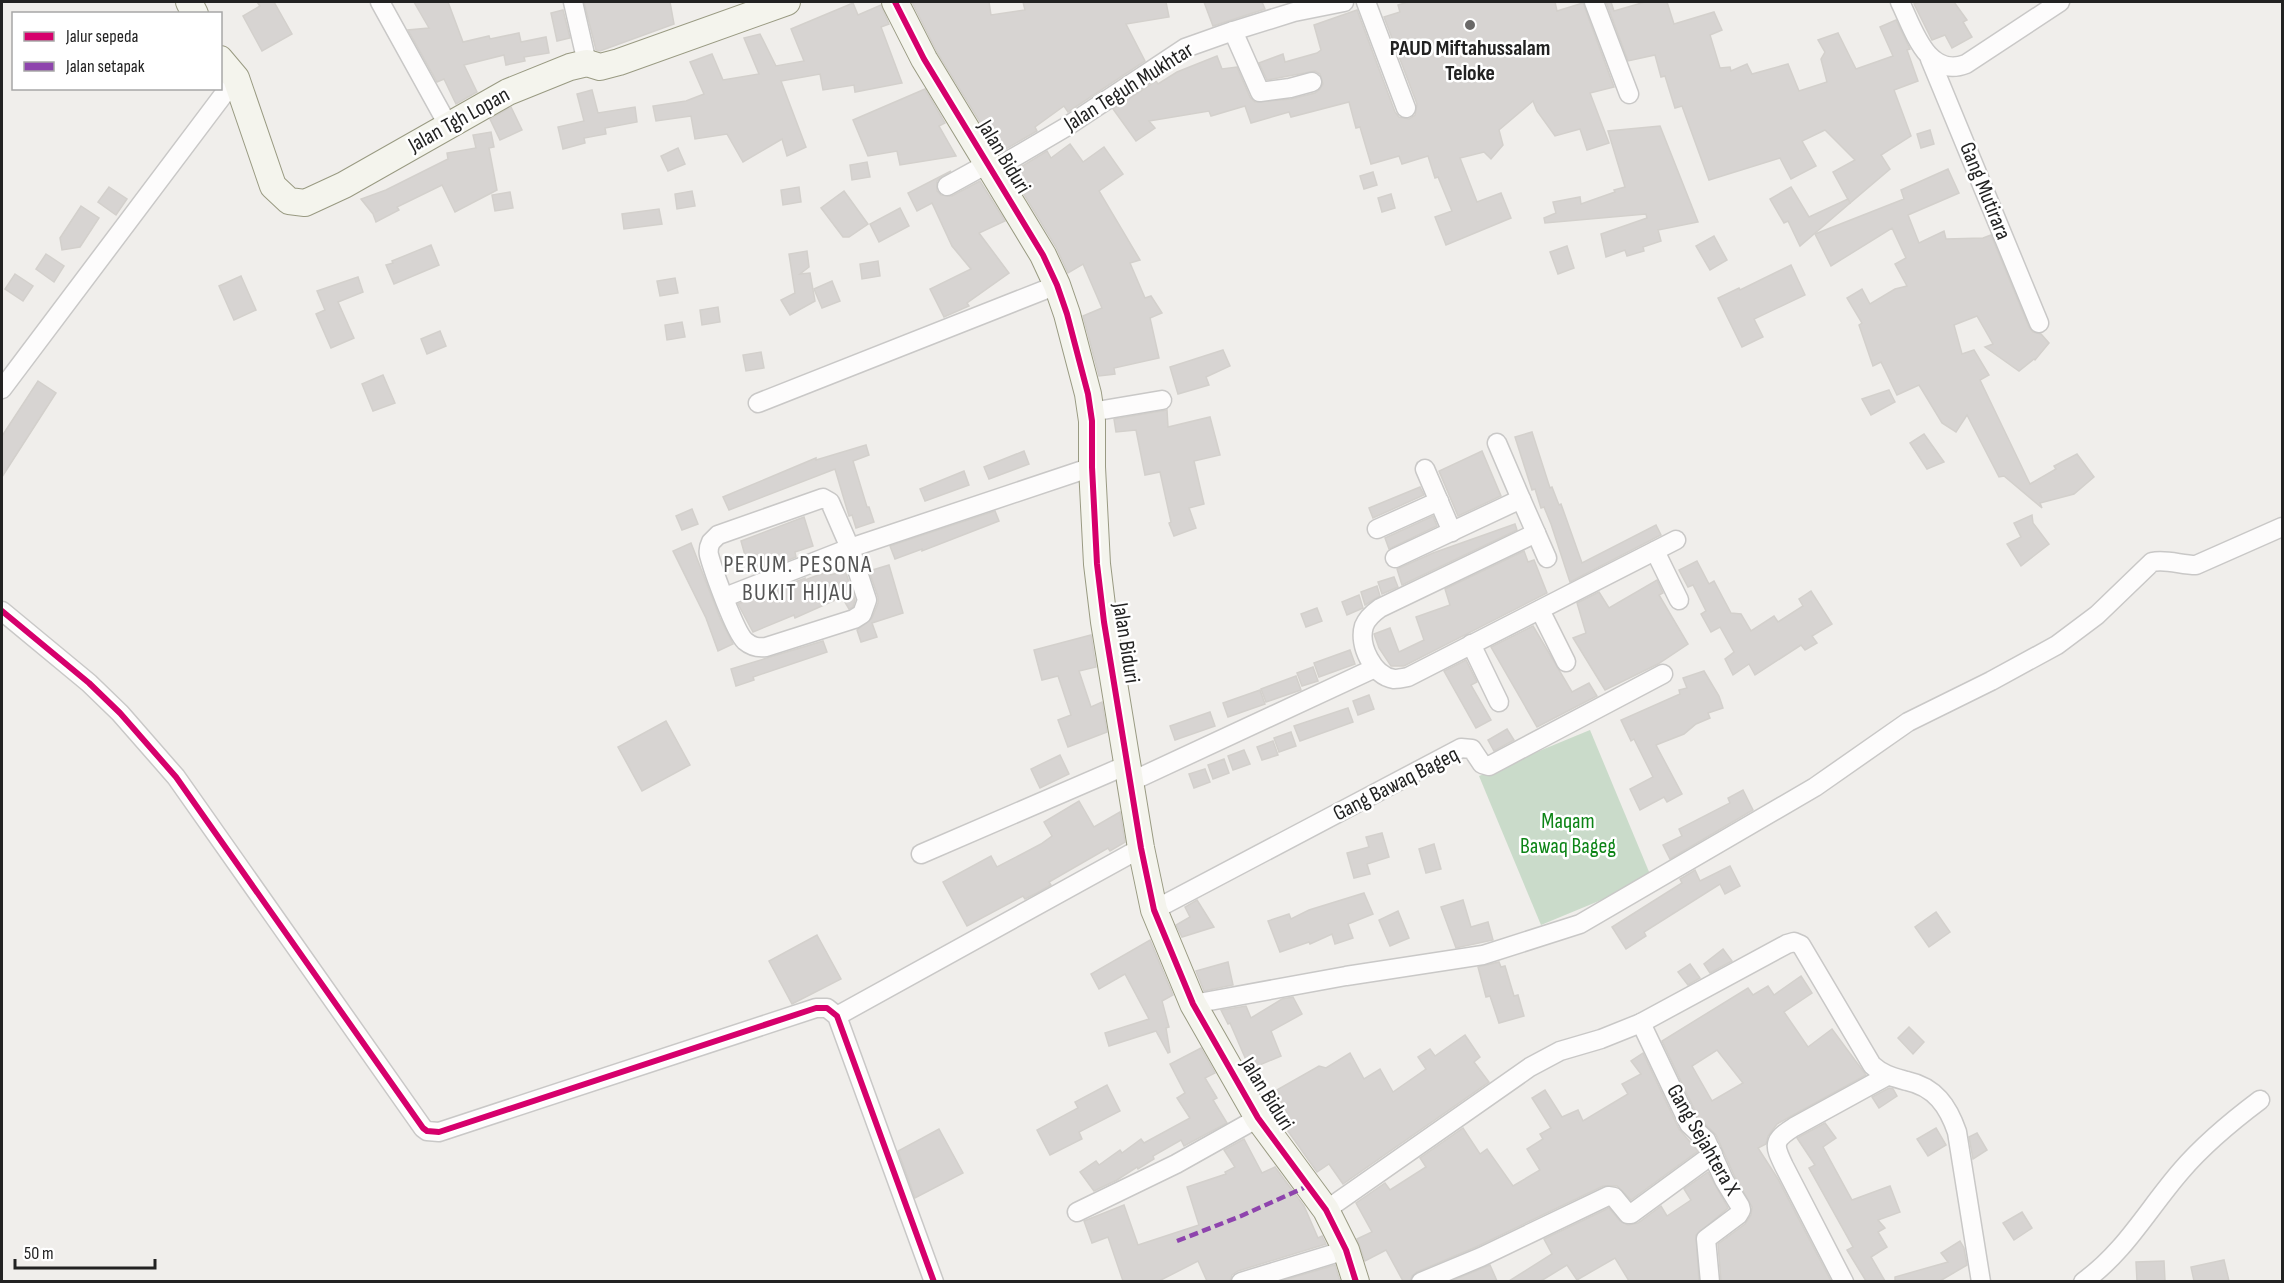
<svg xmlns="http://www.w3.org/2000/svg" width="2284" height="1283" viewBox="0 0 2284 1283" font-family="'Sofia Sans Condensed',sans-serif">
<rect width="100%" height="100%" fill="#f0eeeb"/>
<path fill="#cadbca" d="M1590,730L1652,879L1541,925L1479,776Z"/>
<g fill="#d7d4d2" stroke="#d3d0cc" stroke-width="1.5" fill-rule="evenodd">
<path d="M257,2H274L292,34L262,51L243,16L260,6Z"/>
<path d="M414,2H448L463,42L489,36L490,39L519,33L521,42L546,37L549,53L524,57L525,61L506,65L504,55L464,65L477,92L456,104L444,79L437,82L408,30L429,28Z"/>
<path d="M584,2H670L674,24L600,51L596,50Z"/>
<path d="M912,2H989L991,15L1025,10L1023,2H1166L1169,17L1126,24L1145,61L1068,112L1064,106L1035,127L1037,131L999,153L937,52Z"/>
<path d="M1204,2H1262L1265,9L1213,26Z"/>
<path d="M1408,2H1555L1557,11L1583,3L1614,87L1590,93L1609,143L1587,150L1580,129L1555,136L1537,111L1533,101L1499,130L1503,145L1491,159L1484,152L1460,158L1477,202L1501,193L1511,218L1446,245L1435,217L1452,211L1438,177L1435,178L1428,156L1402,164L1399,156L1371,164L1360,127L1356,128L1349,102L1291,117L1289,112L1251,123L1245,106L1211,116L1209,111L1149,121L1155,128L1136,141L1113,109L1156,81L1158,84L1177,72L1217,56L1222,69L1237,67L1250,97L1255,102L1291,99L1315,93L1320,89L1323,84L1320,74L1315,71L1267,80L1259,63L1283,54L1285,62L1317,53L1321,50L1314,25L1357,10L1395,112L1399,117L1409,119L1415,115L1417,104L1384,17L1400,12L1398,5Z"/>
<path d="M1606,2H1611L1614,11L1645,2H1667L1674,24L1714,12L1722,30L1710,35L1720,68L1730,67L1731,71L1747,64L1752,74L1788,64L1799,91L1827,82L1821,59L1825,52L1818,40L1838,33L1856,69L1893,56L1880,27L1896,20L1910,49L1907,50L1918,81L1894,90L1911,136L1881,155L1890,169L1850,203L1833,172L1855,160L1825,130L1802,141L1816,166L1791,179L1780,158L1709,180L1682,106L1675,108L1665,76L1661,77L1655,55L1628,61Z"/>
<path d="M1920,2H1954L1967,20L1963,22L1972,37L1952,48L1945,35L1932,40L1914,4Z"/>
<path d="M853,3L858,15L881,5L889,24L881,27L902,83L855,92L854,85L823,90L820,74L781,81L806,147L787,156L782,139L743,162L727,134L695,139L691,116L656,121L653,106L686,101L704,94L690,62L712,54L723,80L759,74L744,38L760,34L776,66L804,61L791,29Z"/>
<path d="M563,10L570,38L557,41L551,13Z"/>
<path d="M925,89L945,123L939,126L956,156L900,165L897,151L868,156L853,120Z"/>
<path d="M592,90L598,113L635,107L637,122L605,128L606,134L584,138L585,143L563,149L558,127L584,121L577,94Z"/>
<path d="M511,107L522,130L500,140L490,119Z"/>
<path d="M1660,126L1698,222L1658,230L1661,241L1643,247L1644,251L1627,256L1625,250L1606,257L1601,234L1647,218L1646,214L1545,223L1544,218L1556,213L1553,202L1580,197L1581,204L1615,192L1614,190L1625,187L1608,131Z"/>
<path d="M1930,130L1934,144L1921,148L1917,134Z"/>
<path d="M491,132L494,147L489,148L497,190L455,212L442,185L397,207L399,210L376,222L373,214L361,199L386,190L448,159L447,153L476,148L473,135Z"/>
<path d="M1070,144L1083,162L1104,147L1123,174L1099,191L1140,260L1130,263L1145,298L1151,296L1162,313L1150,318L1159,358L1114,368L1115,374L1099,376L1083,316L1102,308L1083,264L1068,273L1056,247L1011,173L1047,151L1051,158Z"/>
<path d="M678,148L685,164L668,171L661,156Z"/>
<path d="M867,162L870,177L852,180L850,165Z"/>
<path d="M1948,169L1959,193L1908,215L1919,243L1944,231L1946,239L1983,238L1991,235L2029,327L2033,332L2041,334L2049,343L2035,360L2034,359L2019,371L1985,347L1993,344L1977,316L1954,325L1962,354L1974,350L1989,375L1980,380L2030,484L2056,469L2054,466L2077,454L2094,477L2074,494L2040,503L2042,508L2004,476L1999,477L1967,415L1956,432L1942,423L1919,385L1897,395L1881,362L1873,366L1859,325L1862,323L1847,298L1862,289L1870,304L1895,289L1907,286L1895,264L1906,258L1892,228L1831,266L1815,234L1904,199L1901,190Z"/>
<path d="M951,171L937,181V191L941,195L952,196L980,181L1005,221L979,233L1009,273L967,303L969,306L944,317L930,289L971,269L952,246L932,203L917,211L908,193Z"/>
<path d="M1373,172L1377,185L1364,189L1360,176Z"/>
<path d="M109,187L127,199L116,215L98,202Z"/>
<path d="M799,187L801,202L783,205L781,190Z"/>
<path d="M1791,187L1809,217L1848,199L1850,203L1800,246L1788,221L1784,223L1770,199Z"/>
<path d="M692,191L695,206L677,209L675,194Z"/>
<path d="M844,191L868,224L849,237H843L821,208Z"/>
<path d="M510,192L513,208L495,211L492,195Z"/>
<path d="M1391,194L1395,208L1382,212L1378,198Z"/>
<path d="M81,206L99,218L80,247L62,250L60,238Z"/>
<path d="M900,208L909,226L879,242L870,224Z"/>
<path d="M659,209L662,224L624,229L622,214Z"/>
<path d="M1714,236L1727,260L1710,270L1696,246Z"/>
<path d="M431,245L439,265L394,284L386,265L393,263L392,261Z"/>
<path d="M1567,246L1574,268L1558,274L1550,252Z"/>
<path d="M807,251L809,267L800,274L810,273L815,301L790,315L781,300L795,293L789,254Z"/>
<path d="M46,254L64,266L54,282L36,269Z"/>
<path d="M878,261L880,276L862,279L860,264Z"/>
<path d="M1791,265L1805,295L1754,319L1763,337L1742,347L1718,298L1739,288L1740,290Z"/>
<path d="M15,274L33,286L23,301L5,289Z"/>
<path d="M241,276L256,310L234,320L219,286Z"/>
<path d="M358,277L363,292L338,302L354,338L331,348L316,314L325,310L317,291Z"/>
<path d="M675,278L678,293L660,296L657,281Z"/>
<path d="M832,281L840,301L822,308L814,289Z"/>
<path d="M718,307L720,322L702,325L700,310Z"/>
<path d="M682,322L685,337L667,340L665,325Z"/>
<path d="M440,331L446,346L427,354L421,339Z"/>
<path d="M1223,350L1230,366L1206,377L1209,385L1178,394L1170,367Z"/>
<path d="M761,352L764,368L746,371L743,355Z"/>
<path d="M383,375L395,403L373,411L362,384Z"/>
<path d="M38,381L56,393L2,477V436Z"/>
<path d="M1889,390L1895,402L1871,415L1862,399Z"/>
<path d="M1167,410L1168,427L1210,417L1220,455L1194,461L1204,504L1189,508L1196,528L1174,536L1169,523L1171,522L1160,472L1145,475L1136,430L1116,432L1114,419Z"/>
<path d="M1532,432L1550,488L1552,487L1559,505L1561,504L1582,563L1656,525L1661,535L1570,582L1551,524L1544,507L1541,508L1535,489L1532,490L1515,437Z"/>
<path d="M1924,434L1944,462L1927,469L1910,443Z"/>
<path d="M866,445L869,455L853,461L867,507H869L874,522L856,528L852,515L849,516L835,469L729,510L723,497L816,458V460Z"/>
<path d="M1024,451L1029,464L989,479L984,467Z"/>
<path d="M1482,451L1501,496L1458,516L1439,471Z"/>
<path d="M964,471L969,485L925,501L920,489Z"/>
<path d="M1420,487L1424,495L1373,518L1369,508Z"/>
<path d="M692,509L698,524L682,530L676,516Z"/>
<path d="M995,511L999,521L922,551V549L895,559L890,546Z"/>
<path d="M2032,515L2033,523L2049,544L2021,566L2007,544L2021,537L2014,523Z"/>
<path d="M1433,516L1437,526L1389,549L1385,538Z"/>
<path d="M804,517L813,546L795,552L796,557L759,572L756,564L748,566L741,541Z"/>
<path d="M1515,524L1517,530L1402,585L1397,569L1433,553Z"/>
<path d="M691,543L720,618L733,644L718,651L706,618L673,551Z"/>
<path d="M1524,551L1528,562L1534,560L1547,593L1404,666H1391L1379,648L1374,634L1390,628L1399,652L1424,640L1416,617L1450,605L1445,589Z"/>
<path d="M1697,561L1709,584L1714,581L1731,613L1741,614L1751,631L1774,616L1778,622L1803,606L1799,599L1811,591L1832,624L1812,636L1817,643L1805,650L1801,645L1755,675L1749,664L1733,675L1725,659L1734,652L1720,627L1711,632L1701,614L1706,611L1693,585L1688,587L1679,570Z"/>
<path d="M889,565L903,613L872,623L877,637L861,642L857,630L872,618L878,603V597L869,571Z"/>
<path d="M845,570L855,600L853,607L849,609L842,597L795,618L794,615L753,632L738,604L805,578V580L829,571L831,575Z"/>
<path d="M1394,577L1398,587L1382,594L1378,582Z"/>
<path d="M1657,580L1663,593L1659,595L1688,644L1658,664L1605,690L1573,638L1586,633L1577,603L1599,592L1609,608Z"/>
<path d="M1377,586L1380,596L1365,605L1361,592Z"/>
<path d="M1359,595L1363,608L1347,615L1342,602Z"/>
<path d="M1317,608L1322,621L1306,627L1301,614Z"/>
<path d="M1533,626L1572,692L1589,683L1597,696L1537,727L1491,647Z"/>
<path d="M1091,635L1096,667L1079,671L1091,707L1102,702L1107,732L1068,747L1058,720L1071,715L1058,676L1042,680L1034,650Z"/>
<path d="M823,641L827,652L753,677L754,680L736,686L731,669Z"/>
<path d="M1350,650L1355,664L1319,677L1314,663Z"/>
<path d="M1466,660L1477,682L1471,685L1491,720L1476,728L1444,671Z"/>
<path d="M1313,667L1318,681L1302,686L1297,673Z"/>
<path d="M1704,671L1719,696L1723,708L1708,713L1710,718L1696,724L1684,734L1656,745L1682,794L1667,802L1664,797L1640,810L1630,789L1653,777L1634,739L1631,741L1621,720L1680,694L1679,690L1687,688L1683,678Z"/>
<path d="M1296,676L1301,690L1266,702L1261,689Z"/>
<path d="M1260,690L1265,704L1228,717L1223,703Z"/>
<path d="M1369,695L1374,709L1358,715L1353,701Z"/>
<path d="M1348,708L1353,722L1300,741L1294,726Z"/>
<path d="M1210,712L1215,726L1175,740L1170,726Z"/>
<path d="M666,721L690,765L642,791L618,747Z"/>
<path d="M1507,729L1514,740L1494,751L1488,740Z"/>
<path d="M1291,732L1296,746L1279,752L1274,738Z"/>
<path d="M1273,741L1278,755L1262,760L1257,747Z"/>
<path d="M1244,750L1250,764L1233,770L1228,756Z"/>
<path d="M1060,755L1069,774L1040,788L1031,769Z"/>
<path d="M1224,759L1229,773L1213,779L1208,765Z"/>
<path d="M1205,769L1210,782L1194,788L1189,774Z"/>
<path d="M1743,790L1753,810L1670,859L1663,845L1682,836L1679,829L1730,803L1728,798Z"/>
<path d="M1079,801L1094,827L1120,812L1125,842L1110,851L1108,848L1049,882L1051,885L1037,893L1025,899L1023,896L967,926L943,882L991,856L997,867L1041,844L1052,836L1044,822Z"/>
<path d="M1382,833L1389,857L1367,864L1370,874L1354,878L1347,853L1369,847L1366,837Z"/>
<path d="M1434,844L1441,869L1426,873L1419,849Z"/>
<path d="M1730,866L1740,886L1725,894L1720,884L1644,932L1646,936L1626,949L1612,927L1682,883L1680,879L1695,870L1700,881Z"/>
<path d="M1364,893L1373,914L1348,924L1353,938L1335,944L1332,934L1310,944L1309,942L1280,952L1268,921L1289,914L1291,919L1309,910Z"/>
<path d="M1197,900L1214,927L1182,937L1176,925L1190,917L1185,907Z"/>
<path d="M1463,900L1471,927L1488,922L1493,940L1456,948L1441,907Z"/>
<path d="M1398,911L1409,938L1390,946L1379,920Z"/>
<path d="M1936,912L1950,932L1929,947L1915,927Z"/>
<path d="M817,935L841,979L792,1004L769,961Z"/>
<path d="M1150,940L1173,995L1162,1001L1169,1027L1166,1028L1170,1052L1168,1053L1156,1031L1109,1046L1105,1033L1149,1019L1125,974L1099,989L1091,974Z"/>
<path d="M1723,949L1732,961L1710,973L1704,964Z"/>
<path d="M1228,962L1233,985L1204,991L1196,971Z"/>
<path d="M1499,962L1501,967L1505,966L1514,996L1518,995L1524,1016L1499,1023L1490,996L1486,997L1478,967Z"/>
<path d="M1690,964L1700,978L1688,985L1678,972Z"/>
<path d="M1801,976L1812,993L1784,1012L1795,1028L1808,1047L1832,1029L1866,1075L1777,1124L1768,1136L1766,1144L1758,1148L1778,1179L1831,1281H1721L1718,1244L1745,1224L1751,1215L1752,1207L1734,1175L1716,1135L1698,1117L1662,1041L1748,988L1753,995L1768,986L1774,995ZM1717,1050L1743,1083L1712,1101L1692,1066Z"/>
<path d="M1293,997L1302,1014L1271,1031L1281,1056L1250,1069L1230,1023L1228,1024L1221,1010L1246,1006L1251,1018L1282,999Z"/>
<path d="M1909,1027L1924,1042L1913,1054L1898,1038Z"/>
<path d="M1465,1035L1480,1057L1474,1062L1489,1082L1343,1184L1329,1164L1317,1172L1280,1120L1288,1115L1275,1091L1319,1066L1326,1068L1350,1053L1364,1079L1380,1069L1393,1092L1426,1069L1418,1057L1430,1049L1435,1056Z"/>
<path d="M1201,1048L1215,1073L1205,1078L1217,1098L1213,1100L1227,1123L1184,1146L1181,1140L1153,1156L1154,1159L1138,1169L1137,1167L1117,1180L1094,1191L1080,1172L1096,1161L1099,1165L1120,1150L1122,1153L1141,1139L1144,1143L1190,1118L1177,1098L1185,1093L1170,1064Z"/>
<path d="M1643,1053L1679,1129L1698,1151L1631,1200L1617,1186H1603L1476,1247L1417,1272L1412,1276L1410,1281H1403L1386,1250L1365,1261L1357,1239L1372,1232L1356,1203L1385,1183L1390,1190L1426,1167L1420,1158L1463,1128L1480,1154L1487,1149L1513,1186L1540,1170L1527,1149L1543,1139L1540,1134L1551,1128L1532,1098L1545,1090L1562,1117L1578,1110L1583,1121L1628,1094L1622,1084L1641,1074L1631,1061Z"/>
<path d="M1107,1085L1120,1111L1079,1132L1082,1139L1050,1155L1037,1130L1078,1108L1075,1102Z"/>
<path d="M1889,1088L1893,1089L1897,1096L1879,1108L1872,1097Z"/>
<path d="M1825,1123L1836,1138L1823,1147L1852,1200L1890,1186L1900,1212L1878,1220L1885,1228L1878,1232L1887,1247L1871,1257L1885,1281H1866L1847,1250L1853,1247L1809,1168L1815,1165L1797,1138Z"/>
<path d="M1936,1128L1946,1145L1928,1156L1917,1139Z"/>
<path d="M939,1129L963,1173L915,1198L898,1151Z"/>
<path d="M1977,1133L1987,1150L1973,1159L1969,1137Z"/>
<path d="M1244,1139L1262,1173L1275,1167L1304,1206L1318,1238L1322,1236L1326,1244L1238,1271L1232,1275L1230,1281H1207L1198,1261L1159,1281H1123L1108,1237L1092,1243L1084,1221L1124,1205L1138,1245L1199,1225L1187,1187L1226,1174L1225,1172L1235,1167L1224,1150Z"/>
<path d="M1708,1172L1728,1208L1696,1235L1699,1281H1629L1615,1258L1577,1280L1567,1265L1541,1281H1509L1552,1254L1544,1239L1609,1208L1620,1221L1628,1225L1638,1223L1661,1206L1667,1216L1691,1200L1684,1189Z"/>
<path d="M2022,1212L2032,1228L2014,1240L2003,1223Z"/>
<path d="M1960,1241L1964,1248L1967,1265L1940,1281H1895V1277L1948,1262L1941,1253Z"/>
<path d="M2224,1260L2229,1281H2194L2191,1267Z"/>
<path d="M2164,1261L2165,1281H2137L2136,1262Z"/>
<path d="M1335,1265L1340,1281H1281Z"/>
<path d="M1490,1265L1497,1281H1451L1485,1267Z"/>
</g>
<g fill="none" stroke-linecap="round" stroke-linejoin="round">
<defs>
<g id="street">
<path d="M380,2L448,125"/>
<path d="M573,2L587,63"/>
<path d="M1366,2L1406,108"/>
<path d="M1594,2L1629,94"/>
<path d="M1900,2C1913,28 1927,79 1966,64L2060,2"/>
<path d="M1233,31L1260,92L1290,88L1312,82"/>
<path d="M1930,59L2039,323"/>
<path d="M991,171L1066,127L1185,48L1233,31L1294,12L1344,2"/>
<path d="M947,186L987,164"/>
<path d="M2,389L236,78"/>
<path d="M758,403L1057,285"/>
<path d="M1091,412L1162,400"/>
<path d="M1497,443L1521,499"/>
<path d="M1425,469L1452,532"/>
<path d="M823,498L830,502L850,548L867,600L862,614L854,619L766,647C758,648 752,647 745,641C735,632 713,570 709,555C708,550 709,546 711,542L718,535Z"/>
<path d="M1377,529L1439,501"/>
<path d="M1536,533L1547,558"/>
<path d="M1655,551L1679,600"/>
<path d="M1395,558L1521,499L1536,533L1380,608C1373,613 1367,618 1364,626C1358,645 1373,676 1394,679C1398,679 1403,678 1408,677L1676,540"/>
<path d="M725,597L850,548L1092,467"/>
<path d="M1540,610L1566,662"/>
<path d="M2,611L89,683L120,713L176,777L423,1128L427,1131L439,1132L816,1008H827L837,1016L934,1282"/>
<path d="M1471,644L1499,702"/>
<path d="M1130,782L1375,668"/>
<path d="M921,854L1127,765"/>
<path d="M1154,910L1461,748L1472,749L1482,764L1489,766L1663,674"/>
<path d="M1193,1004L1346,976L1483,955L1580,924L1815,787L1908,722L1991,681L2057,645L2097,615L2152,562C2167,559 2181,565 2196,565L2282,527"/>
<path d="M837,1016L1141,848"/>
<path d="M1641,1023L1689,1124L1706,1140L1724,1180L1740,1206L1741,1210L1738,1215L1706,1239L1710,1282"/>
<path d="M1326,1210L1530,1067L1560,1051L1601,1039L1641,1023L1787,944L1794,942L1801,945L1872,1065C1883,1075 1893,1077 1907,1081C1935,1087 1948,1106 1957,1132L1981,1282"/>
<path d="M1077,1212L1176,1164L1258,1118"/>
<path d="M1241,1282L1346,1250"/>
<path d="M1421,1282L1481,1257L1608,1196L1614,1197L1628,1214H1631L1713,1154"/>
<path d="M1844,1282L1784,1166C1774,1145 1772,1141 1794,1127L1887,1076"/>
<path d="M2083,1282C2125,1252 2148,1209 2181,1171C2204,1144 2232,1121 2260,1100"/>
</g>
<g id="secondary">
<path d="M189,2L195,14"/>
<path d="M895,2L924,59L1043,255L1057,285L1067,314L1088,394L1092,421V467L1097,564L1104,622L1141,848L1154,910L1193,1004L1258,1118L1326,1210L1346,1250L1356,1282"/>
<path d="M220,59L236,78L273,186L289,201L305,203L344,185L508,92L570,67L587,63L600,67L619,62L787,2"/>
</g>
</defs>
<use href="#street" stroke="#c9c8c7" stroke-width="21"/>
<use href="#secondary" stroke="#999a82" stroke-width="28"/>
<use href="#street" stroke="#fdfcfc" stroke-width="18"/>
<use href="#secondary" stroke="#f4f4ed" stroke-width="26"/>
<path stroke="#8e44ad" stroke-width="4.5" stroke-dasharray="9 4.5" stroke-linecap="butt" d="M1177,1241L1241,1216L1308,1186"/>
<defs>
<g id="cycleway">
<path d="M895,2L924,59L1043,255L1057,285L1067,314L1088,394L1092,421V467L1097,564L1104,622L1141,848L1154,910L1193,1004L1258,1118L1326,1210L1346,1250L1356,1282"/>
<path d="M2,611L89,683L120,713L176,777L423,1128L427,1131L439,1132L816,1008H827L837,1016L934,1282"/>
</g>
</defs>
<use href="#cycleway" stroke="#fff" stroke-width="10"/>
<use href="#cycleway" stroke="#d6006c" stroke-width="6"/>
</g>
<circle fill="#6a6968" stroke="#fff" stroke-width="2" cx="1470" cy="25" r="6"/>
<g text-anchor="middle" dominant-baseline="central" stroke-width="5" stroke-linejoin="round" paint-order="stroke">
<g font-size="22" font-weight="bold" fill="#222" stroke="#fff">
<text x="1470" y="48">PAUD Miftahussalam<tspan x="1470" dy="25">Teloke</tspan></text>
</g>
<g font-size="22" fill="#222" stroke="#fff">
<text transform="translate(1129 87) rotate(-32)">Jalan Teguh Mukhtar</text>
<text transform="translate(459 120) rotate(-29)">Jalan Tgh Lopan</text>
<text transform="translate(1004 157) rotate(59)">Jalan Biduri</text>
<text transform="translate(1985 191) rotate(68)">Gang Mutirara</text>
<text transform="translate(1126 643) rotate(81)">Jalan Biduri</text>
<text transform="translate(1396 784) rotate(-27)">Gang Bawaq Bageq</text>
<text transform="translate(1267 1094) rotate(58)">Jalan Biduri</text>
<text transform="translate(1703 1140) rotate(60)">Gang Sejahtera X</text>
</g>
<g font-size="22" fill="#0c8416" stroke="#fff">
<text x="1568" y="821">Maqam<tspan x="1568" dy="25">Bawaq Bageg</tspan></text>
</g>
<g font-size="24" letter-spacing="1.5" fill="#555" stroke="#fff">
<text x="798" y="564">PERUM. PESONA<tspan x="798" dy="28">BUKIT HIJAU</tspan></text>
</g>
</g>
<rect width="2284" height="1283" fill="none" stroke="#222222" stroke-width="6"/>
<rect x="12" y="12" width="210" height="78" fill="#ffffff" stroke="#a7a7a7" stroke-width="1.5"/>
<rect x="24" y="32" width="30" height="9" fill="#d6006c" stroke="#a7a7a7" stroke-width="1.5"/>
<text x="66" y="42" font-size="18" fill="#222222">Jalur sepeda</text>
<rect x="24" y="62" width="30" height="9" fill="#8e44ad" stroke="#a7a7a7" stroke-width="1.5"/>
<text x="66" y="72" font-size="18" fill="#222222">Jalan setapak</text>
<path d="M15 1259v9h140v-9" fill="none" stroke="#222222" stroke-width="3"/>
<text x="24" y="1259" font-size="18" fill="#222222" stroke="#ffffff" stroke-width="4.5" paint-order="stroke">50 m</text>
</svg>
